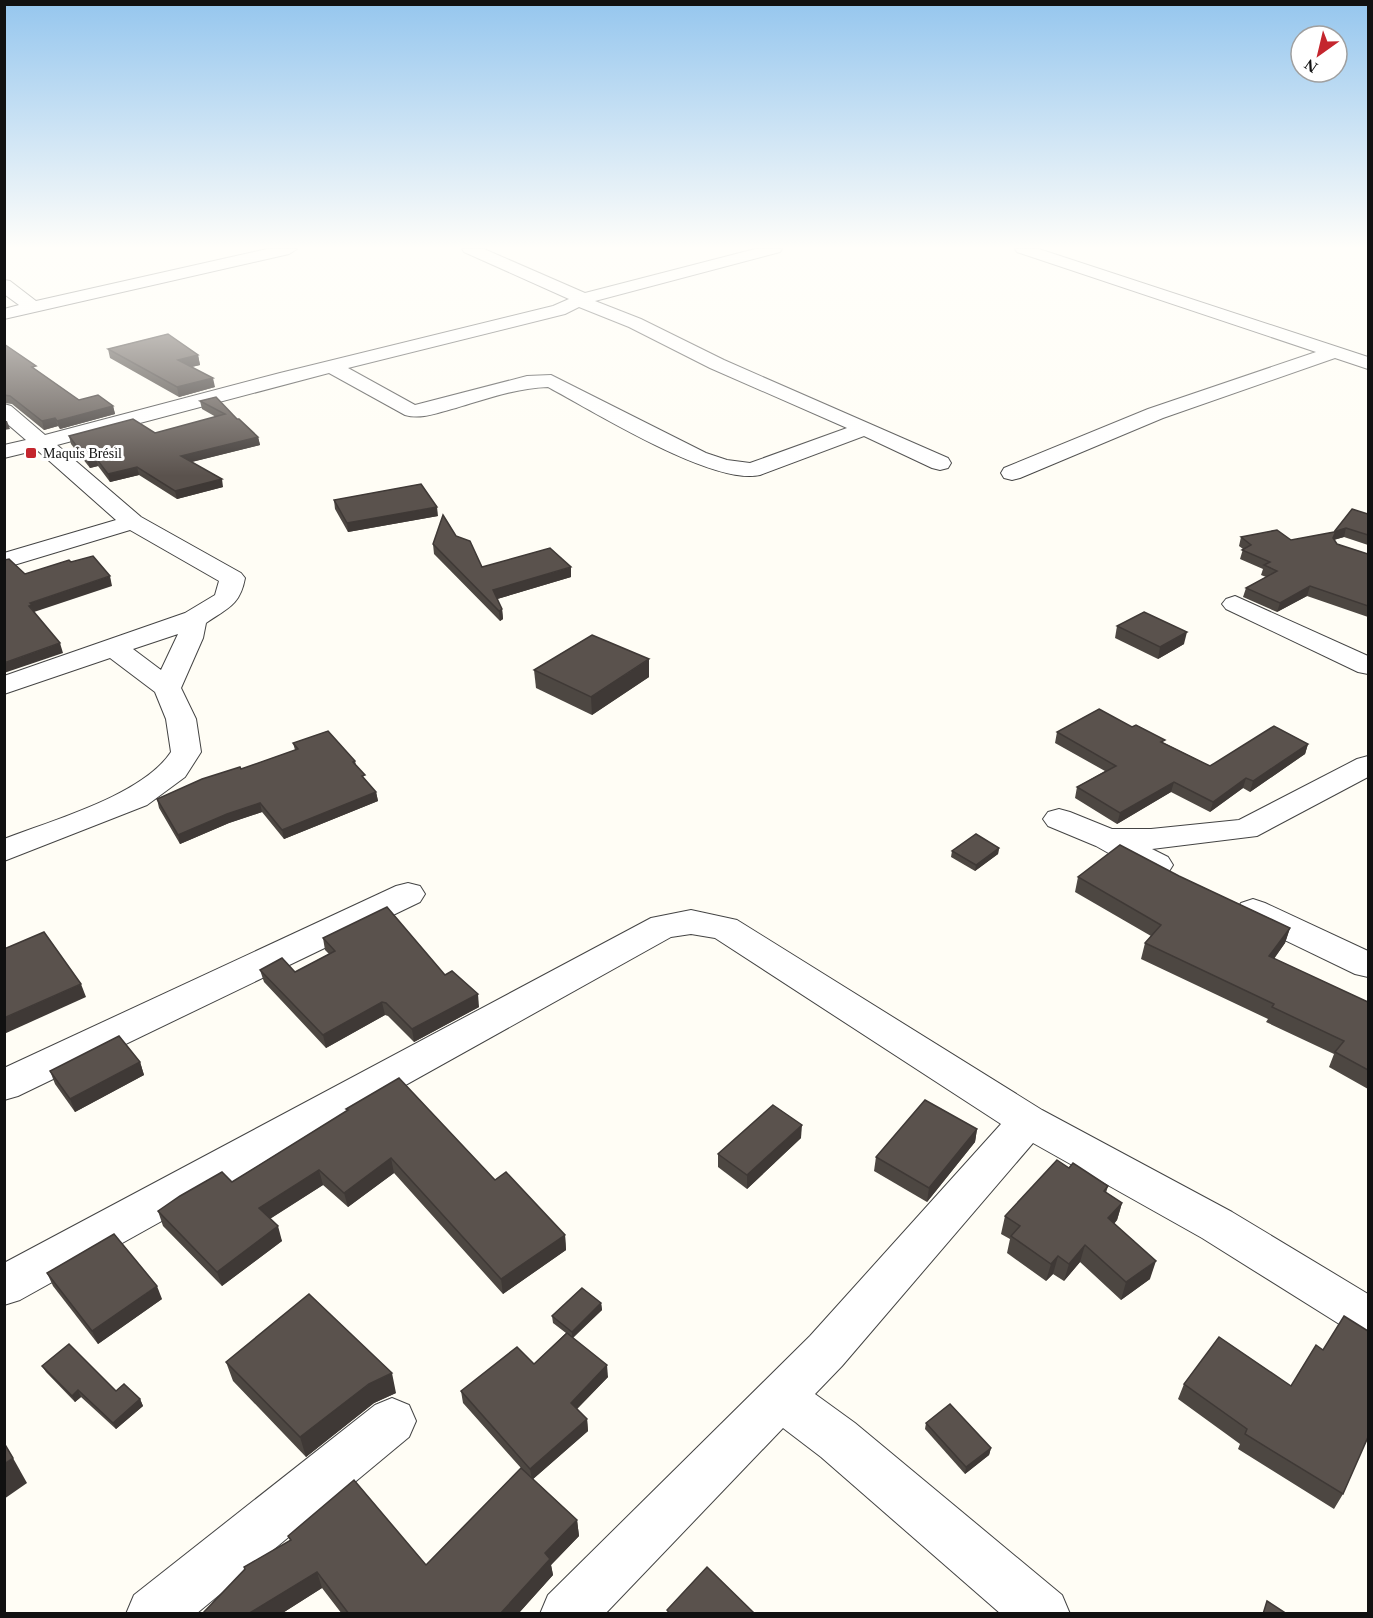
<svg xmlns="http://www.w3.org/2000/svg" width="1373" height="1618" viewBox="0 0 1373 1618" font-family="'Times New Roman',serif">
<rect width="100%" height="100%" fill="#fffdf5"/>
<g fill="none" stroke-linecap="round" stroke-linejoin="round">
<defs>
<g id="minor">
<path d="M267,249H297L289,254L4,319V309L19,305L4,294V280L10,281L36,301Z"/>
<path d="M462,249H484L585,293L755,249H782L780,252L595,301L641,319L724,360L948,458L951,463L948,468L940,470L932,468L864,436L760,475C713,486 593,411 548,387C516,388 486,399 456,408C439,412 422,420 405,415L329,373L57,445L141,517L241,573L245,578C240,605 228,608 206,623L203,638L181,688L196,719L201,752L185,777L147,805L4,861V839C53,820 143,795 171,752L166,719L155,692L110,658L4,694V676L185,613L215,595L219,581L130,530L4,568V553L116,520L37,450L4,458V445L26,440L4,421V404L11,406L45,435L280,373L553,306L569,299L464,252ZM579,307L629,327L710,368L847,428L750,463L727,460L706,453L551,375L527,376L415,405L348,368L565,314ZM178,634L161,670L133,649Z"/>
<path d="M1015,249H1039L1368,357V369L1335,358L1163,418L1020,478L1012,480L1004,478L1001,473L1004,468L1148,409L1316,352L1017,252Z"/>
<path d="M1235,596L1368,656V674L1358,672L1226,609L1222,604L1226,599Z"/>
<path d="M1368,756V777L1257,836L1152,849L1168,857L1173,865L1168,873L1156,876L1144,873L1096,846L1048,826L1043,819L1048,812L1059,809L1070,812L1112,829H1151L1239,820L1357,759Z"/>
<path d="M408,883L420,886L425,894L420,902L18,1096L4,1100V1068L396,886Z"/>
<path d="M1253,899L1265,903L1368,951V977L1355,974L1241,919L1236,911L1241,903Z"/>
<path d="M691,910L737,920L1042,1110L1232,1212L1368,1294V1338L1352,1332L1202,1238L1033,1143L842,1366L815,1394L855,1423L1062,1595L1070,1614H1001L821,1457L783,1428L605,1614H540L548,1595L810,1336L1001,1124L715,938L691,934L671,937L20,1300L4,1305V1263L651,918Z"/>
<path d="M392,1398L409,1405L416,1421L409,1437L196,1614H126L134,1595L375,1405Z"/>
</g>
</defs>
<use href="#minor" stroke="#444" stroke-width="2"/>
<use href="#minor" fill="#fff" fill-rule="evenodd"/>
</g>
<g fill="#4d4742">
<path d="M4,344L37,371L79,400L113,406L115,414L60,429L58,426L44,430L12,404L4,403Z"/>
<path d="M108,349L198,355L200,365L191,367L215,387L179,397L110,358Z"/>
<path d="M200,401L237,419L258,437L260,445L192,462L223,487L177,499L139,475L110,482L98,466L90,468L71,444L69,436L155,433L216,417L202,409Z"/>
<path d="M334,500L438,516L348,532L335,509Z"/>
<path d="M1368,514V545L1344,537L1334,540L1337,544L1368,554V617L1307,596L1277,612L1243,597L1246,588L1266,577L1261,575L1263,569L1240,559L1243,549L1239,546L1241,537L1291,540L1334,532Z"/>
<path d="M456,536L482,567L571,577L497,599L502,609L503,619L500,621L434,554L433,544Z"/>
<path d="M1117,626L1184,644L1158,659L1115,638Z"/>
<path d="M534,670L649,677L592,715L536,688Z"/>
<path d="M1132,727L1210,766L1308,744L1305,754L1250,792L1243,788L1210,812L1171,792L1117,824L1075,798L1077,787L1105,771L1055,743L1057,732Z"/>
<path d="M293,743L355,761L356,765L366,781L376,792L378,801L284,839L262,812L229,823L180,844L159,808L157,799L295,750Z"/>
<path d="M999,848L998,854L975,871L951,857L952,851Z"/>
<path d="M1179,876L1290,928L1285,943L1274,959L1368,1002V1089L1329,1067L1334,1054L1266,1022L1268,1019L1141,959L1145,943L1151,936L1075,892L1078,877Z"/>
<path d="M323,938L445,975L479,1007L414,1042L388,1016L385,1015L326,1048L264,982L260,970L295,972L329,954L325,950Z"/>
<path d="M140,1062L144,1075L75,1112L55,1084L50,1071Z"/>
<path d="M346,1109L495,1180L565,1235L566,1250L503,1294L394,1173L348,1207L323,1185L270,1219L282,1241L222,1286L163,1226L158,1211L232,1182L347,1111Z"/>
<path d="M977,1129L975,1142L927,1202L874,1171L876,1157Z"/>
<path d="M801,1138L747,1189L718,1167V1154Z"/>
<path d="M1069,1168L1108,1186L1106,1193L1122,1203L1117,1220L1114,1224L1150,1279L1121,1300L1080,1262L1064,1281L1053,1274L1046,1281L1007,1253L1010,1239L1001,1234L1005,1216Z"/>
<path d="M47,1273L162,1299L98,1344L53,1286Z"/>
<path d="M601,1303L602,1310L573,1338L608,1377L577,1409L587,1419L588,1431L533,1479L577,1520L579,1536L551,1565L553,1575L518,1614H342L322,1588L281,1614H202L290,1540L288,1536L426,1565L521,1468L463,1403L461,1391L534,1364L566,1333L553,1323L552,1316Z"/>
<path d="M226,1362L396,1393L374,1403L306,1457L233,1381Z"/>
<path d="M42,1366L140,1399L143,1406L116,1429L81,1397L75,1402L46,1372Z"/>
<path d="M1184,1384L1343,1494L1334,1509L1238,1449L1240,1444L1178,1399Z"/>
<path d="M926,1423L991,1448L989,1455L965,1474L925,1429Z"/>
</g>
<g fill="#3f3936">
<path d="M198,355L200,365L180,370L178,360Z"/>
<path d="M213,378L215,387L179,397L177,387Z"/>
<path d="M113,406L115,414L60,429L57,421Z"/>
<path d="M55,418L58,426L44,430L42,421Z"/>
<path d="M4,421H7L10,429L4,430Z"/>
<path d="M258,437L260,445L183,464L181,456Z"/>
<path d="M96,458L98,466L90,468L87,460Z"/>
<path d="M137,467L139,475L110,482L108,474Z"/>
<path d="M222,479L223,487L177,499L175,491Z"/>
<path d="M437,507L438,516L348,532L347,523Z"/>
<path d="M1346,528L1344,537L1333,540L1330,547L1336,531Z"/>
<path d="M571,567V577L494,600L493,590Z"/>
<path d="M110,576L112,586L34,612L29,606L30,603Z"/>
<path d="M1310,586L1307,596L1277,612L1280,603Z"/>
<path d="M502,609L503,619L500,621L499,611Z"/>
<path d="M1187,632L1184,644L1158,659L1160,647Z"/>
<path d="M60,643L63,653L4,673V663Z"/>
<path d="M649,659V677L592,715L591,697Z"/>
<path d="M1308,744L1305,754L1250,792L1253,781Z"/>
<path d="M1246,778L1243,788L1210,812L1213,802Z"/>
<path d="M1174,782L1171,792L1117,824L1120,813Z"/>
<path d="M376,792L378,801L284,839L282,830Z"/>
<path d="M260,803L262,812L229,823L180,844L178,835L227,814Z"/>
<path d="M999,848L998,854L975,871L976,865Z"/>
<path d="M1290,928L1285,943L1264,972L1269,956Z"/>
<path d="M81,984L86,997L4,1034V1018Z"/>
<path d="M478,994L479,1007L414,1042L412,1029Z"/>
<path d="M382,1002L385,1015L326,1048L323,1035Z"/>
<path d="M140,1062L144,1075L75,1112L70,1099Z"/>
<path d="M802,1125L801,1138L747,1189V1175Z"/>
<path d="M977,1129L975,1142L927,1202L929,1188Z"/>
<path d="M391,1158L394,1173L348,1207L344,1193Z"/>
<path d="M319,1170L323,1185L263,1223L259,1208Z"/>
<path d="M1122,1203L1117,1220L1103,1236L1108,1218Z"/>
<path d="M278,1226L282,1241L222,1286L217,1272Z"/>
<path d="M565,1235L566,1250L503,1294L501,1279Z"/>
<path d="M1085,1245L1080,1262L1064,1281L1069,1264Z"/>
<path d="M1058,1256L1053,1274L1046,1281L1051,1264Z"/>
<path d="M1156,1261L1150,1279L1121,1300L1126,1282Z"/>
<path d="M157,1286L162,1299L98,1344L92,1331Z"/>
<path d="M601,1303L602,1310L572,1338V1332Z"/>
<path d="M607,1365L608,1377L572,1414L571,1403Z"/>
<path d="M392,1373L396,1393L374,1403L306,1457L300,1437L369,1384Z"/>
<path d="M78,1390L81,1397L75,1402L72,1396Z"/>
<path d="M140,1399L143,1406L116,1429L113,1423Z"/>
<path d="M587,1419L588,1431L532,1480L530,1469Z"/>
<path d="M991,1448L989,1455L965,1474L966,1467Z"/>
<path d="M13,1458L27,1483L4,1499V1464Z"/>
<path d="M577,1520L579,1536L551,1565L553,1575L518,1614H500L545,1553Z"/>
<path d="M317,1572L322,1588L281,1614H248Z"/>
</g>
<g fill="#5a524d" stroke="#3f3936" stroke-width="1.5">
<path d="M168,334L198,355L178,360L213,378L177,387L108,349Z"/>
<path d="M4,344L36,366L32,367L79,400L98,395L113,406L57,421L55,418L42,421L10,396L4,395Z"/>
<path d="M216,397L237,419H239L258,437L181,456L222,479L175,491L137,467L108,474L96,458L87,460L69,436L133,419L155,433L225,414L200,401Z"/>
<path d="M421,484L437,507L347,523L334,500Z"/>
<path d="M1352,509L1368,514V535L1346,528L1336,531L1333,538L1337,544L1368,554V606L1310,586L1280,603L1246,588L1277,571L1264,565L1270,562L1242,550L1251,545L1241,537L1277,530L1291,540L1334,532Z"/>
<path d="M443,515L456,536L470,541L482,567L550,548L571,567L493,590L502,609L499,611L433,544Z"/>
<path d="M93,556L110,576L30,603L32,605L29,606L60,643L4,663V560L9,559L25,574L69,560L71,562Z"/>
<path d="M1144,612L1187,632L1160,647L1117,626Z"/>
<path d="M592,635L649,659L591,697L534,670Z"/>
<path d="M1099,709L1132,727L1136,725L1165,740L1161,742L1210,766L1274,726L1308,744L1253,781L1246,778L1213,802L1174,782L1120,813L1077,787L1116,766L1057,732Z"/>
<path d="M328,731L355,761L353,762L365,775L362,776L376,792L282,830L260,803L227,814L178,835L157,799L202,779L240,767L241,769L298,749L293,743Z"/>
<path d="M976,834L999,848L976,865L952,851Z"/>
<path d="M1120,845L1179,876L1290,928L1269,956L1368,1002V1070L1335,1052L1344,1041L1272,1007L1274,1004L1145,943L1161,925L1078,877Z"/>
<path d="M387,907L445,975L452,971L478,994L412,1029L386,1003L382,1002L323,1035L260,970L282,958L295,972L335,951L323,938Z"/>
<path d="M44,932L81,984L4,1018V949Z"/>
<path d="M119,1036L140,1062L70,1099L50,1071Z"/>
<path d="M399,1078L495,1180L506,1172L565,1235L501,1279L391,1158L344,1193L319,1170L259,1208L278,1226L217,1272L158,1211L180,1196L222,1172L232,1182L348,1110L346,1109Z"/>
<path d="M925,1100L977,1129L929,1188L876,1157Z"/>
<path d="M773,1105L802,1125L747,1175L718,1154Z"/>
<path d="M1057,1160L1069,1168L1073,1163L1108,1186L1104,1191L1122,1203L1108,1218L1156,1261L1126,1282L1085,1245L1069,1264L1058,1256L1051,1264L1011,1236L1020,1226L1005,1216Z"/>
<path d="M114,1234L157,1286L92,1331L47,1273Z"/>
<path d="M582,1288L601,1303L572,1332L552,1316Z"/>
<path d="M309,1294L392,1373L369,1384L300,1437L226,1362Z"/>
<path d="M1344,1316L1368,1331V1437L1343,1494L1245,1434L1247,1429L1184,1384L1219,1337L1291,1386L1316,1345L1323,1350Z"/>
<path d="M567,1333L607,1365L571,1403L587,1419L530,1469L461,1391L517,1347L534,1364Z"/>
<path d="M69,1344L116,1391L124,1384L140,1399L113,1423L78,1390L72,1396L42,1366Z"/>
<path d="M950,1404L991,1448L966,1467L926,1423Z"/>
<path d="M4,1443L13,1458L4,1464Z"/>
<path d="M521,1468L577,1520L545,1553L550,1559L500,1614H349L317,1572L248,1614H202L245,1569L244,1567L291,1540L288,1536L354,1480L426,1565Z"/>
<path d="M707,1567L755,1614H670L667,1610Z"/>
<path d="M1267,1601L1287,1614H1263Z"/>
</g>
<linearGradient id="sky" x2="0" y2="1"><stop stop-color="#95c6ee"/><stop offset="0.52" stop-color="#fffefa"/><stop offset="1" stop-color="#fffefa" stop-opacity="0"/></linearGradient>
<rect width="1373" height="476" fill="url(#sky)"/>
<rect fill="#c4262e" stroke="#fff" stroke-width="2" x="25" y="447" width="12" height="12" rx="3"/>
<g text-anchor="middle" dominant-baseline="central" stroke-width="6" stroke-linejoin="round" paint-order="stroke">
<g font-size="14" fill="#111" stroke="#fff" text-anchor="start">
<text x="43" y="453">Maquis Brésil</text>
</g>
</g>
<rect width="1373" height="1618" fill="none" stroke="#111111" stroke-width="12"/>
<g transform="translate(1319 54) rotate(214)"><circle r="28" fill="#ffffff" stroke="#a0a0a0" stroke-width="1.5"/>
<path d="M0-4.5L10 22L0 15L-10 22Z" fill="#c4262e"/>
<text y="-9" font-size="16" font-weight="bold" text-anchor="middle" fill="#111111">N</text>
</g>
</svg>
